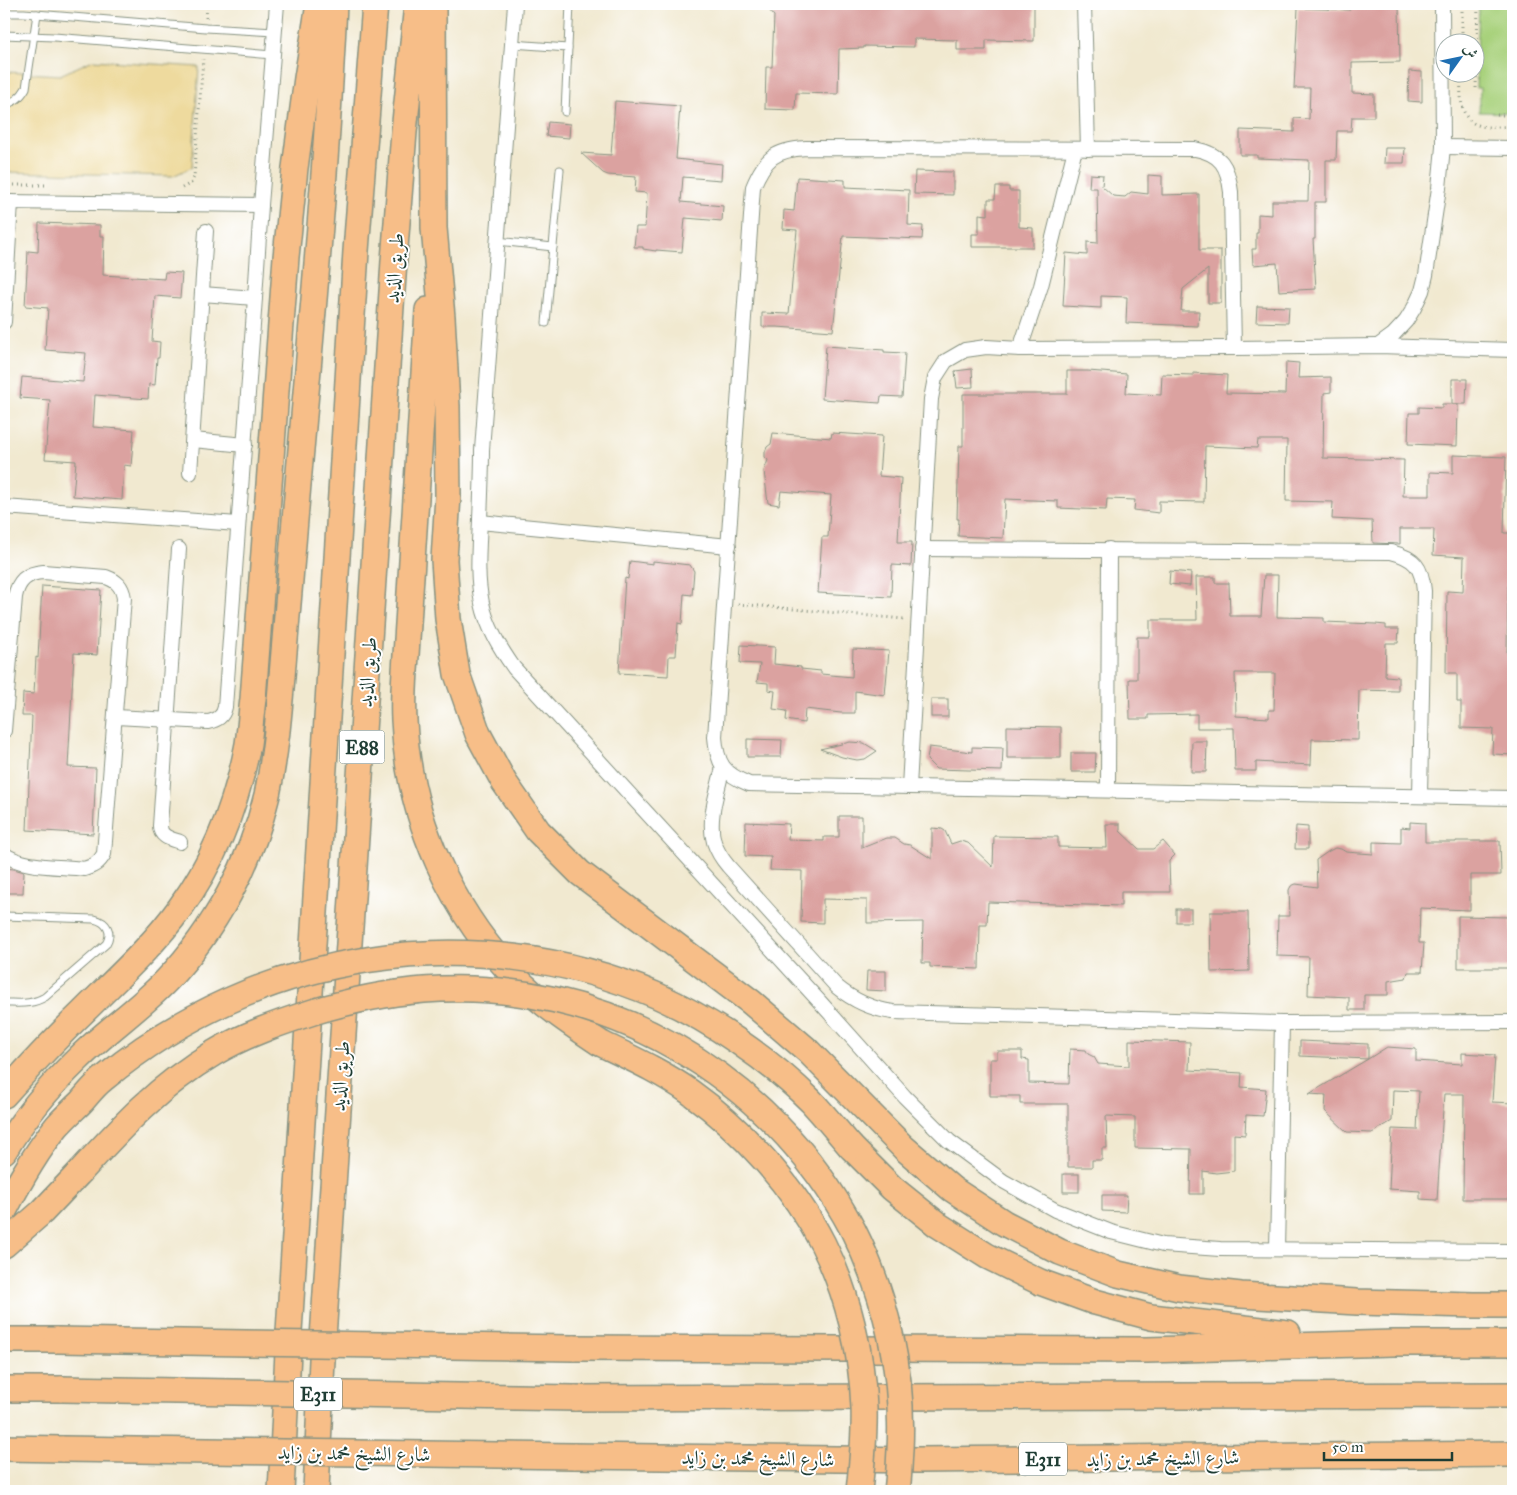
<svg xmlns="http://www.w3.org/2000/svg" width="1517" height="1495" viewBox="0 0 1517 1495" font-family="'IM FELL Great Primer',Amiri,serif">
<rect width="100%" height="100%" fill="#fff"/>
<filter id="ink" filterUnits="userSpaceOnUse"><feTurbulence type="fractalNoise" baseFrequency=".02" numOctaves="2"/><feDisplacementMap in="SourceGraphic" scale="10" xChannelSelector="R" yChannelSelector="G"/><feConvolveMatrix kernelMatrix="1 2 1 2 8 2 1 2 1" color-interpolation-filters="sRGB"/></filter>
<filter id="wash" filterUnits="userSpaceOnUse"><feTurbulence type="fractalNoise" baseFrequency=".0096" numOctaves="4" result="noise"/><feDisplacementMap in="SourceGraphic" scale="20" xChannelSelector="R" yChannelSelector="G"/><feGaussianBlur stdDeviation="1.12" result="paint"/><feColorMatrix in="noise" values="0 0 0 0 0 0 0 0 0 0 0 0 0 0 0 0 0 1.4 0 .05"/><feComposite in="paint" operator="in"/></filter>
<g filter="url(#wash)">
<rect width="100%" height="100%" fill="#f1e9d0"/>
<path fill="#a8d17c" stroke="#648758" d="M1479,4H1513V113L1479,112L1480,88H1476Z"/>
<path fill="#eeda9e" stroke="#868c69" d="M93,60L199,67L192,167L173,176L4,172V117L6,72L60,75Z"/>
<g id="blocks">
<g fill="#dba2a0" fill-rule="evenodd">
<path d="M764,4H791V9H819V4H1034V41L986,40V50H957V40L914,39V47L864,46V48L839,49L838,94L796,93L795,110L765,109L766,67H772L774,16Z"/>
<path d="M1349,4H1399L1400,62L1352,63V93L1374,94V117H1352L1351,131H1337L1336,160H1326V202H1315V239H1313L1316,289L1279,291L1277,263L1253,265L1252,249H1256V233H1258V214L1272,215V201H1308L1309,160L1257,158V155H1240V130L1294,132V118L1309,119L1310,88H1294L1298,8L1350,10Z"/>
<path d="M1409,71L1422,72V102L1408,101Z"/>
<path d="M615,101L680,106L676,159L722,164L721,180L683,177L681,202L723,206L722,221L685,218L682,252L656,250V251L643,249V247H634L636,227H645L647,193L635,192L636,177L608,175L603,173L581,153L611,155Z"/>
<path d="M548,122L570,124L569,138L546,136Z"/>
<path d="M1385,148H1405L1404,163H1384Z"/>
<path d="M915,171L953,172V195L914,194Z"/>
<path d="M1090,174L1103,175L1102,186L1113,196L1125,197L1131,192L1148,194V175L1162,176V195L1199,194V250H1221V303H1208V269L1183,289L1181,311H1199L1198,326L1126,323L1127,297L1101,296V308L1063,306L1066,253L1087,255V242L1098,243L1097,188H1089Z"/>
<path d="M797,177L845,180V187L909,190L908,225L923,226L922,239L843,236L833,331L777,327H762V313L789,314L797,230L783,229L784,210L794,211Z"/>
<path d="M996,187H1009V191H1019V227L1033,228V247H972V234H979V214L988,215V199H995Z"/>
<path d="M39,223L100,225V236H104L103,275L164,279L165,272L182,273L180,298L155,296L152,341L160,342L159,358H157L155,385L149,384L148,399L95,395L93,427L134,430L131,466L124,465L122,500L73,496L76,461L45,459L50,400L20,398L22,377L83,382L86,353L45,350L48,308L25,306L28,251L38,252Z"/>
<path d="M1257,306L1289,307L1288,323L1256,322Z"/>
<path d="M826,346L884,350V352L905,353L902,397L881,396L880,403L822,399Z"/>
<path d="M1286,362L1299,363L1298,378L1331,377V392L1324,393L1323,458L1404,460L1403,496H1430V472L1453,473V455L1506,457L1504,533H1513V586H1508L1507,654H1513V755L1492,754L1493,729L1461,728V702H1457V673H1446L1447,591L1463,592L1464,557L1433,555L1434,529H1400V544L1373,543L1372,521L1332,519L1333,502L1286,501L1287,440H1258L1257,448L1205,446L1204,502L1159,501V513L1134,510L1135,500L1107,499L1106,510L1058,508V501L1005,499L1003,538L958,536L959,519H957L959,446H963V394H1067V371H1088L1127,374L1126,393L1161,395L1162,374L1193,375V373L1227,375L1226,393L1285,394Z"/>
<path d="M972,369L973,387L957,388L955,371Z"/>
<path d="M1452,379H1467L1466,404H1452Z"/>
<path d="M1442,404H1458L1457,446L1408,444L1409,413H1419V407L1442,408Z"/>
<path d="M773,433L831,438L832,433L882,436L879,476L901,478L898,542H912L911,566L892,565L891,597L818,593L822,537H828L831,495L781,491L779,505L768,503L764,471L768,460L765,457V452L767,447L771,444Z"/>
<path d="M630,561L653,564V561L690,565L694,571L692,595L684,594L682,624L678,623L676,656H669L668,676L619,673L625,578L628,579Z"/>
<path d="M1170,571L1191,573L1190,586L1169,584Z"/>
<path d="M1264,575H1278L1277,617L1324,618V622L1375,624L1386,625V629H1399L1398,643H1386L1385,676L1398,677V691L1359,690L1358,740L1312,739L1311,765L1256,762V771H1235L1234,728H1197V714L1148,715V719H1130L1129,679H1137V637H1150V620H1197L1196,577H1215V583H1229L1230,616H1261ZM1235,673H1275L1274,710H1269V718L1236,716Z"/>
<path d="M42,586L101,590L97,655L74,653L68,767L96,768L93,834L27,830L32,716H22L23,693L34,694L36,657L38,658Z"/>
<path d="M741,645L775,647L774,664L801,667V669L821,671V674L852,677L853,649L889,651L885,695L855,691V713H841L805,709L804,723L786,720L787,711L773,709L775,691L768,690V683L757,682L760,664L740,663Z"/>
<rect x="931" y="699" width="17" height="18"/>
<path d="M1007,726L1061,727V758H1007Z"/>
<path d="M747,739L782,740L781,757H747Z"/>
<path d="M1192,741H1207L1206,772H1191Z"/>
<path d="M850,742L864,743L877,751L865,759L857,760L842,757L820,749Z"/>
<path d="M929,747L972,752V747L1003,748L1002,771L936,769L927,760Z"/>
<path d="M1071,753H1096L1095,772H1071Z"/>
<path d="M839,816H862V848L887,838H895L904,844L910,845L932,859V828L942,829L945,831L951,844L960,841L968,843L993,867L994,836L1058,837V847L1107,848L1106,824H1120V831L1139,849H1153L1163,841L1175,855L1169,861L1170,892H1121V906L988,902L987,925H980L979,969L930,967V963H922L923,922L867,923V900L823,899V923L801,922L802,871L770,870L771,857L745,856L746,822L789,824L788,840L824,841V837H839Z"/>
<path d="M1410,822L1425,823V842H1456V841H1500L1501,875H1470V910L1420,908L1419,943H1424L1422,972H1408L1406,978L1388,981V995H1364V1010H1349V997L1308,995L1309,957L1277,956L1278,916H1290L1289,890L1291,886L1296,884L1317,887L1316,860L1329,851L1335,848L1341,849L1346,852L1373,854V842L1401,843V827L1410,828Z"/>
<path d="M1296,826L1308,827V849H1295Z"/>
<path d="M4,868L14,869L24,872L23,893H4Z"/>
<rect x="1176" y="909" width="15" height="13"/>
<path d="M1210,912H1248L1249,971L1211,972Z"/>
<path d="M1458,916L1510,917L1511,933L1513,935V968H1458Z"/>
<path d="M867,971H886V991L866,990Z"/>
<path d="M1129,1040L1190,1042L1189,1070L1242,1073L1241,1087L1266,1089L1263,1116L1246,1115L1245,1135L1234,1134V1171L1216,1173L1203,1171V1194H1190L1191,1149L1135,1148V1117L1106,1116L1107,1148H1102V1160H1092V1167H1068V1104H1020V1096H990V1059H997V1051H1022V1059L1029,1060V1083L1069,1084L1070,1049L1086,1050L1088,1054L1094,1057L1098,1064L1129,1066Z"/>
<path d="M1300,1041L1368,1044V1059L1387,1047L1416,1049V1061L1462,1064V1053L1495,1055L1492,1102L1513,1103V1159H1511V1199H1463L1464,1094H1444L1437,1200L1420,1199V1191L1389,1189L1392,1129L1417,1130L1419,1091L1393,1090L1392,1121L1372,1133L1347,1132L1325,1111L1326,1095L1309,1094L1368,1059L1300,1056Z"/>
<rect x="1063" y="1174" width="16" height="18"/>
<path d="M1102,1195H1127L1126,1212L1102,1211Z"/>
</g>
</g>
</g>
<g filter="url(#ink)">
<use href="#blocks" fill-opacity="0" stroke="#889382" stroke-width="1"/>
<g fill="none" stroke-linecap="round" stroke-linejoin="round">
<defs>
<g id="lane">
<path d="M4,13H24L206,28L275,32"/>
<path d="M4,35L54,37L273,55"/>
<path d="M512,44L568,48"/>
<path d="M4,104C15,103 21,97 26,88L37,14"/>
<path d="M565,112L570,4"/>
<path d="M497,241L553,247"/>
<path d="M546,323L560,170"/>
<path d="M4,916L94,919C107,922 113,932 106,944L45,997C32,1005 19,1003 4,1003"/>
</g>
<g id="street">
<path d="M515,4L482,450C482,473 481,496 480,519C479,548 476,575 482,603C487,627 500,648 514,668L820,1002L905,1097L949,1141L1003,1181L1055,1210L1111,1232L1163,1245L1220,1249L1513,1251"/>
<path d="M1084,4L1088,149"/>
<path d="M1443,147L1513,148"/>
<path d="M4,202L261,205"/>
<path d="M202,294L255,298"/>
<path d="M4,322L11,202"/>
<path d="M1378,346L1393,335L1406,321L1414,308L1422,291L1426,275L1439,188L1443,147L1442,4"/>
<path d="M1234,348L1231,192C1228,166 1221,154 1195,149L806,148C775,150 765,158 753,187L715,737C717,764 724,774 749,784L1513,798"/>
<path d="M1020,349L1041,286L1075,149"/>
<path d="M193,440L245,445"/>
<path d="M190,473L206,231"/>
<path d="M4,507L238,524"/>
<path d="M480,522L729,546"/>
<path d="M179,549L160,826C160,837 171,839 180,842"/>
<path d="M922,549L1391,552C1415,558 1422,567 1424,591L1420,796"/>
<path d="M116,717L208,722C217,720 223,717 225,707L255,298L261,205L277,4"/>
<path d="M4,731L15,597C18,581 27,573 43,572L106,577C117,581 122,586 124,598L104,854C99,863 94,866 84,869C62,866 21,868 4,854"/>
<path d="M723,767C718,790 707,819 714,842C717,851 722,859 728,866L837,987C854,1001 871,1009 893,1012L1282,1023L1513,1022"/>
<path d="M909,787L931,399L935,378L946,361L965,350L986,347L1020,349L1234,348L1378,346L1513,350"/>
<path d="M1108,790L1109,549"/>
<path d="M1277,1249L1282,1023"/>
</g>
<g id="highway">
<path d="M433,4L434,228L442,317L447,406L448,496L444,560L448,619L457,674L478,734L504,782L538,831L580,873L751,1002L807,1050L904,1148L952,1189L1004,1223L1060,1252L1118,1274L1179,1288L1241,1295L1357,1302L1474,1305H1513"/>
<path d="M428,310L405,671C404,687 403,704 404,720C408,818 452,915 522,984C546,1007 573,1025 600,1043"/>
<path d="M4,1095C29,1067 55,1039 82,1013C116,979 152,947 180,908C215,860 237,802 248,744C250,730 251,714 253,699L286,257L295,168L307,78L319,4"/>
<path d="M851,1147L892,1188L938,1225L987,1256L1040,1282L1095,1302L1151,1317L1288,1333"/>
<path d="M4,1151C24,1117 50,1086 78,1059C106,1031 139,1009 167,980C191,955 212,925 229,894C246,863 259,829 267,795C277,748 280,700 284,652C288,600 293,548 297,496C311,332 327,168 334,4"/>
<path d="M4,1245L42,1212L80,1172"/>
<path d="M4,1340H57"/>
<path d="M573,1348L1147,1350L1393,1343H1513"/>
<path d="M4,1389H62"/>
<path d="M574,1398L1513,1395"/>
<path d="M4,1448L63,1449"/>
<path d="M573,1456L918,1460L1513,1454"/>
<path d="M281,1491L289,1332L356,251L375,4"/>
<path d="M316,1491L323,1338L394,261L404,132L417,4"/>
</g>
</defs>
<use href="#lane" stroke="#889382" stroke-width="9"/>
<use href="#street" stroke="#889382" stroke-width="16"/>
<use href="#highway" stroke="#889382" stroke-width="28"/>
<g stroke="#889382" stroke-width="3" stroke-dasharray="1 4" stroke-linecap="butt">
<path d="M206,18L207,4"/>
<path d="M1462,42V4"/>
<path d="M1461,72C1461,89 1457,119 1478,125C1488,129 1502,126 1513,127"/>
<path d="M1476,88L1478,4"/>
<path d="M1497,115H1513"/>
<path d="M4,185H46"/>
<path d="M182,188L191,183L194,177L203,59"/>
<path d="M738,604L904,619"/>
</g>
<use href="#lane" stroke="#fff" stroke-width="7"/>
<use href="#street" stroke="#fff" stroke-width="14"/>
<use href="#highway" stroke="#f7be88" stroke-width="25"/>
<defs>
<g id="highway-bridge">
<path d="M600,1043C631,1058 662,1072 690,1092C742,1129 794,1187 823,1244C848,1294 862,1353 864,1408C865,1436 862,1464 859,1491"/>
<path d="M80,1172C122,1126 160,1085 214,1053C244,1035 279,1023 313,1012C349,1001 386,993 424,990C601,976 771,1074 853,1230C887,1297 904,1375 900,1450C899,1464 899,1478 897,1491"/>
<path d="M4,1211C19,1182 36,1152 57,1126C65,1117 74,1109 82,1101C89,1093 95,1085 103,1079C257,951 473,916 658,996C711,1020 770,1060 811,1101C825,1116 838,1132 851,1147"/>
<path d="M57,1340L573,1348"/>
<path d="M62,1389L574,1398"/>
<path d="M63,1449L573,1456"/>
</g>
</defs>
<use href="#highway-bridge" stroke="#889382" stroke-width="28" stroke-linecap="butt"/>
<use href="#highway-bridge" stroke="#f7be88" stroke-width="25"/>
</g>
</g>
<g text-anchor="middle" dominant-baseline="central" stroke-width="4" stroke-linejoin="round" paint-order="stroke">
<g fill="#fff" stroke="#627771" stroke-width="1">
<rect x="339.5" y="730.5" width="45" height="33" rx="4"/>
<rect x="294" y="1377.5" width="48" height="33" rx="4"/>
<rect x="1019" y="1442.5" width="48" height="33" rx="4"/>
</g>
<g font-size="19" font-weight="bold" fill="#1f3d34">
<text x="362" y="747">E88</text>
<text x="318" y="1394">E311</text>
<text x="1043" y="1459">E311</text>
</g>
<g font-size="20" fill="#1f3d34" stroke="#fff">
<text transform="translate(394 268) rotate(-86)">طريق الذيد</text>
<text transform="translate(367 672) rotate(-86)">طريق الذيد</text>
<text transform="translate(340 1076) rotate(-86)">طريق الذيد</text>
<text transform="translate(354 1453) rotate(1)">شارع الشيخ محمد بن زايد</text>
<text transform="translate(758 1458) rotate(1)">شارع الشيخ محمد بن زايد</text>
<text transform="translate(1163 1458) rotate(-1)">شارع الشيخ محمد بن زايد</text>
</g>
</g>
<rect width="1517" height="1495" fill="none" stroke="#fff" stroke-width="20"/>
<g transform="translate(1460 58) rotate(57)"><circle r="24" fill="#ffffff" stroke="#a5b1ae"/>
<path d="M0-4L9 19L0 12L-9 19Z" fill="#1f6fb2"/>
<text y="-8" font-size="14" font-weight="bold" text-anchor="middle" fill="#1f3d34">ش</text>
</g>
<path d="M1324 1452v8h128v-8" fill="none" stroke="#1f3d34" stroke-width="2.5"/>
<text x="1332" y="1452" font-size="15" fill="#1f3d34" stroke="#ffffff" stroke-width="4" paint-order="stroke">50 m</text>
</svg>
